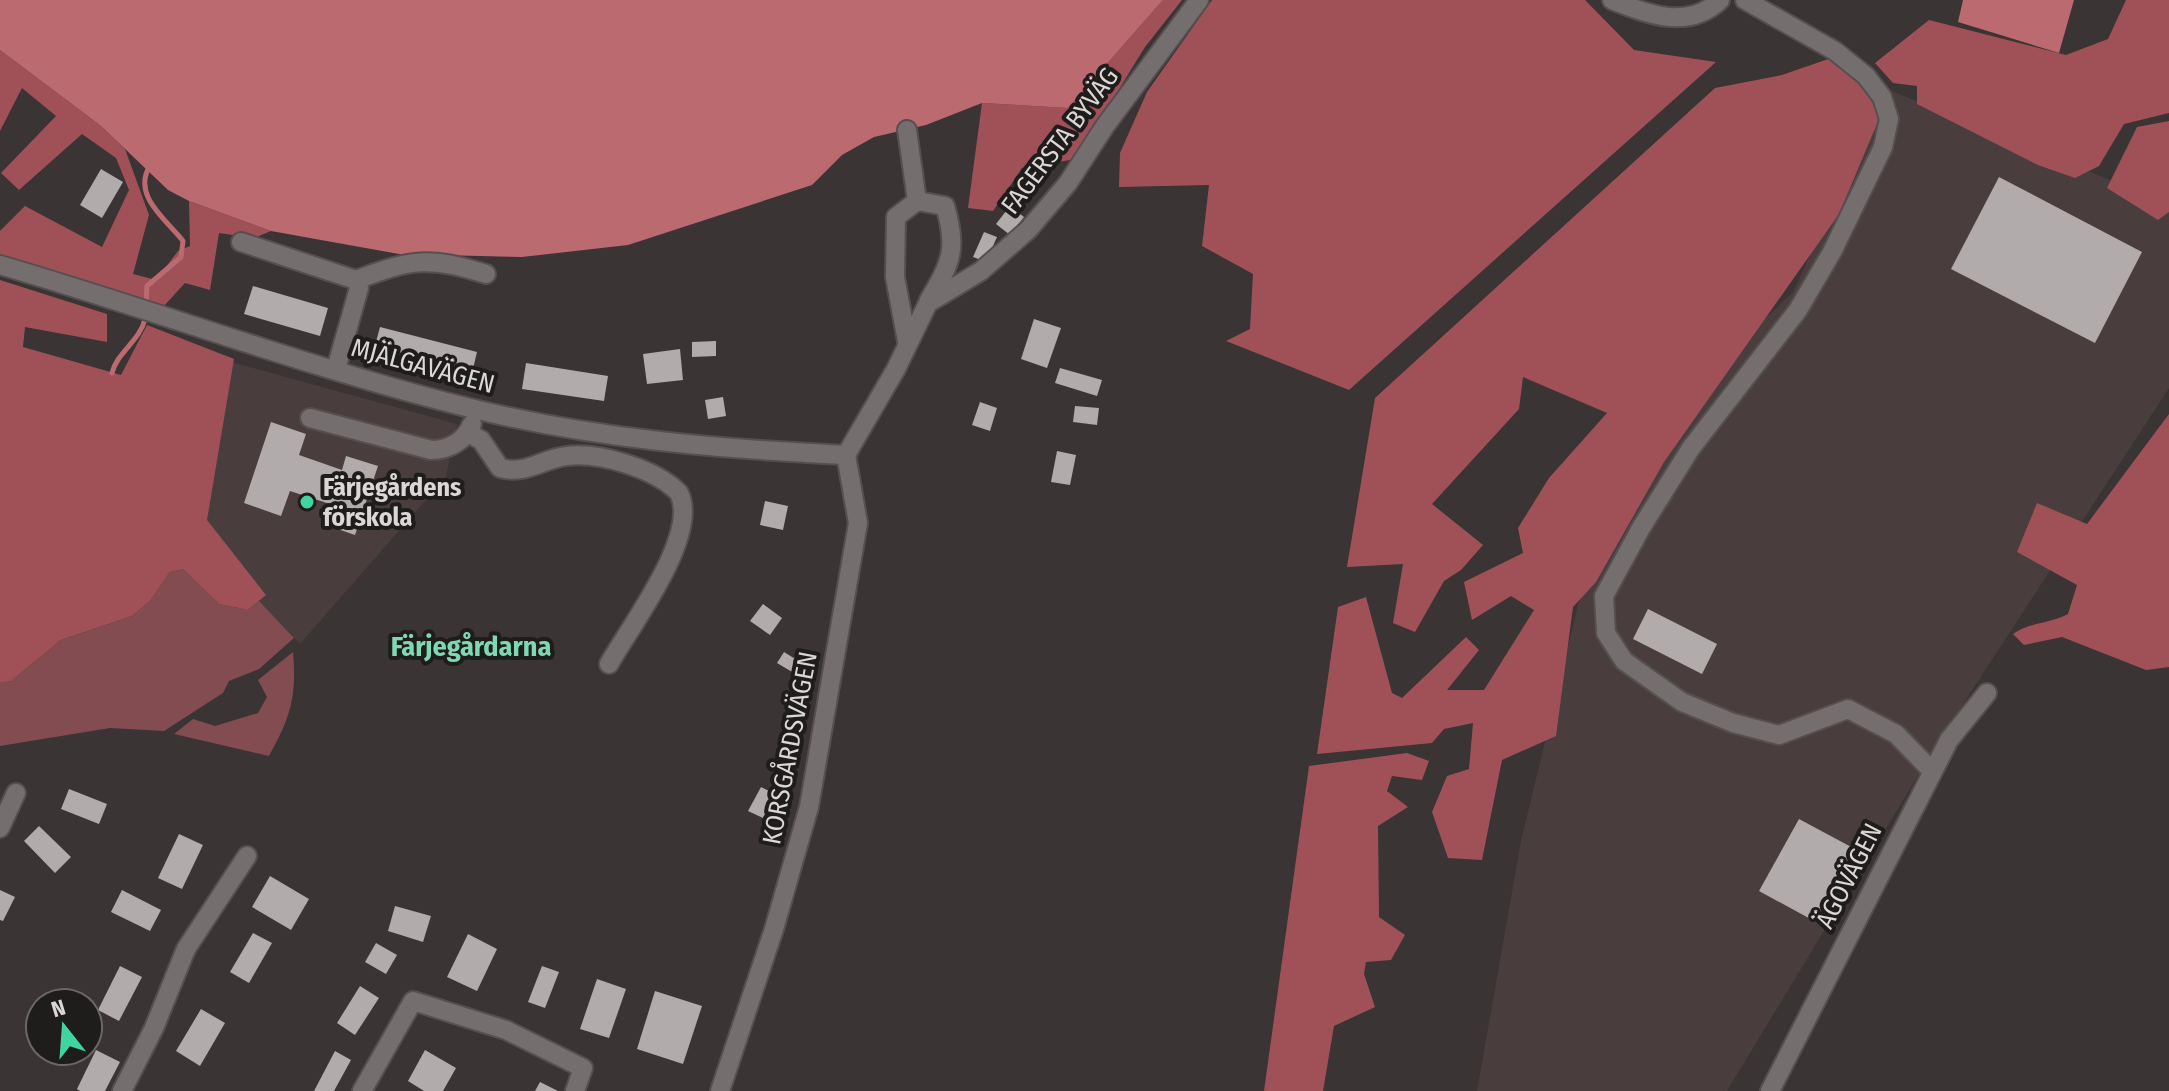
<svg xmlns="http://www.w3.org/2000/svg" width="2169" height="1091" viewBox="0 0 2169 1091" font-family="'Fira Sans Condensed',sans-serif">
<rect width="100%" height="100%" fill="#3a3434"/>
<g fill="#4a3d3e">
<path d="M1887,89L2169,204V388L1939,741L1727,1091H1477L1521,841L1579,601L1707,374L1793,292Z"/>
<path d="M213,357L457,424L446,477L300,644L186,526Z"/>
</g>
<g fill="#824c50">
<path d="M183,569L219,604L248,610L259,601L294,638L259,669L229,681L223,693L164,731L110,728L0,746V683L11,681L61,640L132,616L150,601L170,572Z"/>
<path d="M293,652C297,697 290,718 269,756L174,734L193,719L215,726L258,713L267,697L258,680Z"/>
</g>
<g fill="#a05158">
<path d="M1163,0H1182L1145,47L1076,159L1022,168L993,211L968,208L982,103L1068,108Z"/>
<path d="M1212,0H1585L1634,50L1716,62L1349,390L1226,341L1250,329L1253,274L1202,246L1209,185L1119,187L1120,153L1147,92Z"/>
<path d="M2126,0H2169V113L2124,124L2099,166L2075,178L2038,165L1917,104V86L1893,83L1875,63L1929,20L2066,55L2108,39Z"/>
<path d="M0,50L101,126L125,149L149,215L133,274L156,280L178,251L190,246L189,201L271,231L254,238L219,233L210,290L185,283L163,307L0,257V231L25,206L102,247L129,190L116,158L82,134L19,190L1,173L56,116L22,88L0,131Z"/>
<path d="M1834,57L1868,82L1882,112L1839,214L1664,462L1596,582L1573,607L1556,736L1502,760L1482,860L1448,858L1432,812L1447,776L1469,769L1473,723L1444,729L1432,743L1317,754L1338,607L1366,597L1392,693L1402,698L1466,637L1479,650L1447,690H1484L1534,610L1511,596L1472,620L1464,582L1523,553L1518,528L1549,478L1607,413L1523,377L1519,409L1432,504L1483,545L1461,570L1444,581L1415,632L1393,623L1403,564L1347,567L1375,398L1715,88L1782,75Z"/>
<path d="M2169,121V212L2158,220L2107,188L2137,127Z"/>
<path d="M0,280L107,314V342L25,327L23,347L121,375L147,325L234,359L207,520L266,595L248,610L219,604L183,569L170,572L150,601L132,616L61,640L11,681L0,683Z"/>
<path d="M2169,414V667L2146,670L2062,637L2024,645L2013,634C2030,622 2049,624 2068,614L2077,585L2017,552L2037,503L2087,524Z"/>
<path d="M1407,753L1429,761L1422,780L1392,776L1387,791L1408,807L1378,826L1379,917L1405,935L1391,960L1366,962L1364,974L1375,1007L1334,1026L1323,1091H1264L1309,766Z"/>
</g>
<g fill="#bb6a70">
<path d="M0,0H1163L1068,108L982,103L926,125L874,137L842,155L812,185L628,245L522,257L399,254L271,231L189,201L168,190L101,126L0,50Z"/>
<path d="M1963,0H2074L2059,53L1958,22Z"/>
</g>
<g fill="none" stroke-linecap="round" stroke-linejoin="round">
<path stroke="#bb6a70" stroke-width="5" d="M112,373C117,352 140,341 145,319C147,309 146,296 147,286L181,257L183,241C167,220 130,195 151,164"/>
</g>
<g fill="#b2abab">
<path d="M101,169L123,182L102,218L80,205Z"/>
<path d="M1999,177L2142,252L2095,343L1951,269Z"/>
<path d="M1010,206L1024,217L1010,235L996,224Z"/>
<path d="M984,232L997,237L986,262L973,257Z"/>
<path d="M253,286L328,308L320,336L244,314Z"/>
<path d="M1034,319L1061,328L1047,368L1021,359Z"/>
<path d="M380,327L477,352L471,377L373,353Z"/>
<path d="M716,341V356L692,357V342Z"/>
<path d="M680,349L683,380L647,384L643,354Z"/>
<path d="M526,363L608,376L604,401L522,389Z"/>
<path d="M1060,368L1102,380L1097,396L1055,383Z"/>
<path d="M723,397L726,416L708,419L705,400Z"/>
<path d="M980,402L997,408L990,431L972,425Z"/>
<path d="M1075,406L1099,408L1097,425L1073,422Z"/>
<path d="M271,422L306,434L299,455L342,470L346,456L378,466L355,535L323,524L330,504L290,491L281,516L244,503Z"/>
<path d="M1057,451L1076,455L1070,485L1051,482Z"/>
<path d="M765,501L788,506L783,530L760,525Z"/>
<path d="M763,604L782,618L770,635L750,621Z"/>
<path d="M1648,609L1717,644L1702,674L1633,639Z"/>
<path d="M784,652L805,665L799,676L777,663Z"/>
<path d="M761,787L775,794L763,818L748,811Z"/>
<path d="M69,789L107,804L99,824L61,809Z"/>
<path d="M1799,819L1855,849L1816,922L1759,891Z"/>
<path d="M39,826L71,857L55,873L24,841Z"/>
<path d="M179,834L203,845L182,889L158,878Z"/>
<path d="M270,876L309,899L291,930L252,907Z"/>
<path d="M0,890L15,897L3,921L0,920Z"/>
<path d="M122,890L161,910L150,931L111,912Z"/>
<path d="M395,906L431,916L423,942L388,931Z"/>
<path d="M253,933L272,943L249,983L230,972Z"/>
<path d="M468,934L497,949L477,991L447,977Z"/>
<path d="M376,943L397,955L386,974L365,962Z"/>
<path d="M120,966L142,977L119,1021L98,1010Z"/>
<path d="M542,966L559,972L545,1008L528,1002Z"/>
<path d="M597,979L626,989L609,1038L580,1029Z"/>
<path d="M360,986L379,998L355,1035L337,1023Z"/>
<path d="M655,991L702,1006L683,1064L637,1049Z"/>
<path d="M201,1009L225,1023L200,1066L176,1051Z"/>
<path d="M96,1050L120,1062L105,1091H80L77,1089Z"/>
<path d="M425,1050L456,1068L443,1091H424L408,1081Z"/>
<path d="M335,1051L351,1060L334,1091H314Z"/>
<path d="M540,1082L558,1091H535Z"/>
</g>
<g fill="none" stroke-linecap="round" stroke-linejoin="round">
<defs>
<g id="minor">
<path d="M1612,0C1648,15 1689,30 1720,0"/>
<path d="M1745,0L1835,51L1866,76L1882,97L1889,119L1883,147L1832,252L1798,310L1691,448L1641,528L1604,596L1606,633L1624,661L1682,702L1733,723L1779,735L1848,709L1896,734L1932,771"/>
<path d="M907,130L917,201"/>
<path d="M241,242L356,280L359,288L336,369"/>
<path d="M0,265C158,311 314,370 474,409C596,439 721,449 846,455"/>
<path d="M356,280C412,259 428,256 486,274"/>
<path d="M907,341L895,277L896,217L917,201L945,206C958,249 951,263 929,300"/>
<path d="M310,418L431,450C449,450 465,441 472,424"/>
<path d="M468,433L481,440L500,468C527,475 541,459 567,456C600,452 656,469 679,493C700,535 631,625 609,664"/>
<path d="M846,455L896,369L928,303L981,271L1028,230L1068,183L1105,126L1199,0"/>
<path d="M0,828L16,793"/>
<path d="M122,1091L154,1028L186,949L247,856"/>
<path d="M362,1091L413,1001L506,1030L583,1068L575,1091"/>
<path d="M720,1091L774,929L809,807L858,523L846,455"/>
<path d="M1770,1091L1949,740L1987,693"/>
</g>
</defs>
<use href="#minor" stroke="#555050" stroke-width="22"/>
<use href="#minor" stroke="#756e6e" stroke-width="18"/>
</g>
<circle fill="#40d4a1" stroke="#1f1c1c" stroke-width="3" cx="307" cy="502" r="8"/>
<g text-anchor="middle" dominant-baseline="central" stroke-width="8" stroke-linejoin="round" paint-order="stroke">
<g font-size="26" fill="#dbd7d7" stroke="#1f1c1c">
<text transform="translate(1060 141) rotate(-53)">FAGERSTA BYVÄG</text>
<text transform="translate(423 366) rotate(15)">MJÄLGAVÄGEN</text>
<text transform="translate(790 748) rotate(-79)">KORSGÅRDSVÄGEN</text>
<text transform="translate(1849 876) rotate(-63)">ÄGOVÄGEN</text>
</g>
<g font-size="26" font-weight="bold" fill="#dbd7d7" stroke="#1f1c1c" text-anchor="start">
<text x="323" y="487">Färjegårdens<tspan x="323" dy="30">förskola</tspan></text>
</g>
<g font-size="28" font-weight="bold" fill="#7fd7b3" stroke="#1f1c1c">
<text x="471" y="646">Färjegårdarna</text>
</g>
</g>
<g transform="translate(64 1027) rotate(343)"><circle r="38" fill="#1f1c1c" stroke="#6a6767" stroke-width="2"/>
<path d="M0-6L14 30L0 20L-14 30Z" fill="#40d4a1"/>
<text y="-12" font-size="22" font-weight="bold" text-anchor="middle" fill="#dbd7d7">N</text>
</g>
</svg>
